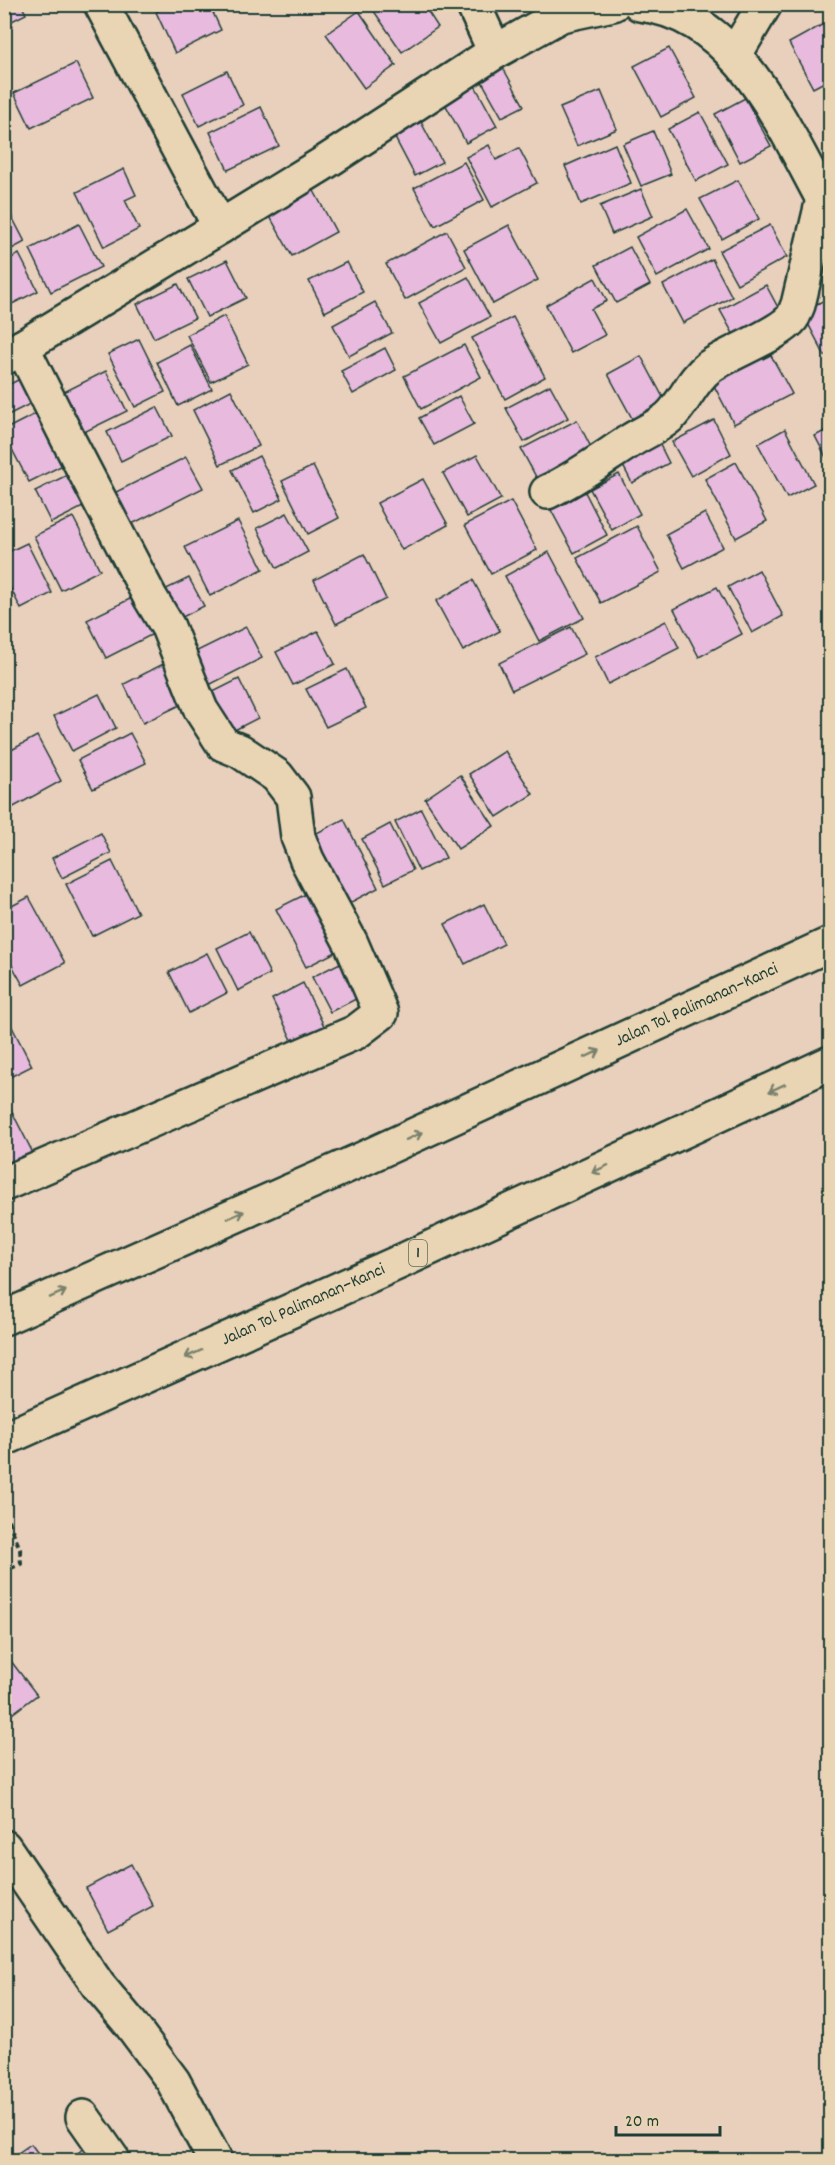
<svg xmlns="http://www.w3.org/2000/svg" width="835" height="2165" viewBox="0 0 835 2165" font-family="Dekko,sans-serif">
<rect width="100%" height="100%" fill="#e9d0bc"/>
<filter id="ink" filterUnits="userSpaceOnUse"><feTurbulence type="fractalNoise" baseFrequency=".0167" numOctaves="2"/><feDisplacementMap in="SourceGraphic" scale="12" xChannelSelector="R" yChannelSelector="G"/><feConvolveMatrix kernelMatrix="1 2 1 2 8 2 1 2 1" color-interpolation-filters="sRGB"/></filter>
<g filter="url(#ink)">
<g fill="#e7bade" stroke="#1f3d34" stroke-width="1.5">
<path d="M4,4H21L26,14L4,25Z"/>
<path d="M140,4H154L143,10Z"/>
<path d="M171,4H209L221,30L175,53L156,12Z"/>
<path d="M369,4H423L438,27L402,52Z"/>
<path d="M359,11L396,65L364,88L326,34Z"/>
<path d="M829,21L830,79L813,88L789,43Z"/>
<path d="M669,48L696,98L661,117L634,66Z"/>
<path d="M76,63L93,98L31,128L14,93Z"/>
<path d="M502,66L524,106L502,117L480,78Z"/>
<path d="M227,71L243,105L199,126L183,93Z"/>
<path d="M473,82L497,126L466,143L442,98Z"/>
<path d="M601,91L617,129L577,146L560,108Z"/>
<path d="M745,98L771,146L740,162L715,114Z"/>
<path d="M261,107L279,146L228,170L210,132Z"/>
<path d="M700,112L728,164L696,181L668,129Z"/>
<path d="M421,122L442,162L415,176L394,136Z"/>
<path d="M653,131L671,174L641,186L623,144Z"/>
<path d="M615,144L631,183L581,204L565,166Z"/>
<path d="M489,145L496,160L519,148L537,183L492,207L466,157Z"/>
<path d="M464,162L484,200L435,226L414,188Z"/>
<path d="M124,169L136,195L125,200L139,229L104,247L77,192Z"/>
<path d="M738,180L759,219L722,239L700,199Z"/>
<path d="M313,189L336,232L292,256L268,213Z"/>
<path d="M641,189L653,216L612,234L600,206Z"/>
<path d="M687,209L709,249L657,277L636,237Z"/>
<path d="M10,213L25,242L4,253V216Z"/>
<path d="M79,224L101,267L51,292L30,249Z"/>
<path d="M509,225L538,280L493,304L464,249Z"/>
<path d="M770,225L787,257L737,284L719,251Z"/>
<path d="M447,231L466,267L405,300L386,264Z"/>
<path d="M630,247L650,285L616,303L596,265Z"/>
<path d="M19,254L38,291L4,308V262Z"/>
<path d="M712,259L732,297L683,323L663,285Z"/>
<path d="M227,260L246,298L207,317L188,279Z"/>
<path d="M347,262L363,292L325,312L309,281Z"/>
<path d="M468,277L490,317L441,343L419,303Z"/>
<path d="M595,278L607,301L591,309L605,335L571,353L546,305Z"/>
<path d="M178,284L195,318L154,338L137,304Z"/>
<path d="M766,285L782,315L736,339L720,310Z"/>
<path d="M830,297V352L825,356L802,312Z"/>
<path d="M375,302L392,333L349,356L333,325Z"/>
<path d="M224,316L248,364L211,382L187,335Z"/>
<path d="M513,317L545,377L505,399L472,338Z"/>
<path d="M139,339L165,392L135,407L108,354Z"/>
<path d="M190,345L212,389L178,406L157,362Z"/>
<path d="M464,345L481,377L421,409L404,376Z"/>
<path d="M385,348L396,370L353,394L341,371Z"/>
<path d="M767,348L792,394L734,424L710,378Z"/>
<path d="M641,356L666,403L633,420L608,374Z"/>
<path d="M106,371L127,411L70,439L50,399Z"/>
<path d="M28,375L40,399L4,417V387Z"/>
<path d="M550,385L568,418L524,442L506,408Z"/>
<path d="M231,390L259,446L220,465L193,410Z"/>
<path d="M459,396L474,424L434,445L419,418Z"/>
<path d="M157,407L172,436L121,461L107,432Z"/>
<path d="M43,410L69,462L29,482L4,434V430Z"/>
<path d="M577,420L596,457L541,486L521,449Z"/>
<path d="M714,420L731,454L691,476L672,442Z"/>
<path d="M830,428V465L815,436Z"/>
<path d="M785,429L814,484L787,498L758,444Z"/>
<path d="M656,437L669,463L632,483L618,456Z"/>
<path d="M477,455L501,499L467,517L443,473Z"/>
<path d="M259,456L282,499L254,513L232,470Z"/>
<path d="M186,457L203,488L126,527L110,495Z"/>
<path d="M736,462L767,521L736,538L705,479Z"/>
<path d="M313,466L339,518L308,534L282,481Z"/>
<path d="M75,471L91,503L51,523L35,491Z"/>
<path d="M619,474L640,514L612,530L590,489Z"/>
<path d="M423,479L448,525L402,550L377,503Z"/>
<path d="M585,492L607,535L574,553L551,510Z"/>
<path d="M511,501L537,550L491,574L465,525Z"/>
<path d="M287,513L308,552L277,568L257,528Z"/>
<path d="M705,513L723,547L684,568L666,534Z"/>
<path d="M73,517L100,570L61,590L34,536Z"/>
<path d="M238,521L263,569L210,596L185,547Z"/>
<path d="M637,526L661,572L601,603L577,558Z"/>
<path d="M27,543L52,593L21,609L4,575V554Z"/>
<path d="M549,552L584,618L539,641L505,576Z"/>
<path d="M364,554L386,599L336,624L314,580Z"/>
<path d="M759,570L783,616L752,633L728,587Z"/>
<path d="M189,578L204,606L173,622L158,593Z"/>
<path d="M473,580L500,631L463,651L436,601Z"/>
<path d="M717,587L742,634L699,657L674,609Z"/>
<path d="M136,596L155,633L106,658L87,620Z"/>
<path d="M666,621L679,648L608,684L595,657Z"/>
<path d="M246,627L262,658L209,685L193,653Z"/>
<path d="M571,627L585,654L512,690L499,663Z"/>
<path d="M318,631L335,664L293,685L276,652Z"/>
<path d="M173,659L193,699L143,723L124,684Z"/>
<path d="M347,669L366,708L326,727L306,689Z"/>
<path d="M239,679L258,718L221,737L201,698Z"/>
<path d="M99,694L116,728L72,751L54,716Z"/>
<path d="M130,733L146,763L93,789L78,760Z"/>
<path d="M37,736L61,781L10,809L4,799V754Z"/>
<path d="M505,751L533,794L497,817L469,774Z"/>
<path d="M460,775L494,826L458,849L425,799Z"/>
<path d="M421,809L446,858L419,871L395,822Z"/>
<path d="M344,819L378,888L340,908L305,839Z"/>
<path d="M390,824L413,870L385,884L362,839Z"/>
<path d="M101,833L111,853L62,878L52,858Z"/>
<path d="M112,861L138,913L92,936L66,884Z"/>
<path d="M310,892L340,950L306,967L276,909Z"/>
<path d="M29,897L65,963L23,985L4,951V910Z"/>
<path d="M484,904L504,944L465,964L445,924Z"/>
<path d="M249,932L270,974L238,991L217,948Z"/>
<path d="M207,953L227,993L189,1013L169,972Z"/>
<path d="M348,959L366,994L330,1012L312,977Z"/>
<path d="M303,983L327,1032L296,1048L272,999Z"/>
<path d="M8,1019L32,1066L4,1080V1021Z"/>
<path d="M9,1106L35,1157L4,1173V1108Z"/>
<path d="M4,1652L37,1695L4,1720Z"/>
<path d="M131,1864L153,1906L108,1930L86,1888Z"/>
<path d="M31,2144L43,2160H8Z"/>
<path d="M85,2148L93,2160H67Z"/>
</g>
<g fill="none" stroke-linecap="round" stroke-linejoin="round">
<defs>
<g id="street">
<path d="M101,4L220,227L321,165L495,52L561,15L613,4"/>
<path d="M473,4L495,52"/>
<path d="M640,4C736,14 782,124 823,199L830,203"/>
<path d="M734,56L765,4"/>
<path d="M4,358L220,227"/>
<path d="M547,492C577,478 602,459 630,441C642,433 658,427 669,417C685,402 691,381 709,367C730,352 779,335 792,318C795,314 796,309 798,305L823,199"/>
<path d="M4,1184L356,1032L381,1013L351,943L307,860L298,837L293,797L277,776L240,751L223,744L201,710L168,627L150,597L70,443L22,347"/>
<path d="M4,1847L98,1985L129,2022L173,2081L215,2160"/>
<path d="M83,2117L113,2160"/>
</g>
<g id="highway">
<path id="s1" d="M4,1318L358,1161L830,944"/>
<path id="s2" d="M4,1439L404,1260L830,1063"/>
</g>
</defs>
<use href="#street" stroke="#1f3d34" stroke-width="38"/>
<use href="#highway" stroke="#1f3d34" stroke-width="38"/>
<path stroke="#1f3d34" stroke-width="4" stroke-dasharray="6 4.5" stroke-linecap="butt" d="M4,1510L20,1549L21,1564L4,1571"/>
<use href="#street" stroke="#e9d5b3" stroke-width="33"/>
<use href="#highway" stroke="#e9d5b3" stroke-width="33"/>
</g>
<defs><path id="oneway-shaft" d="M-6 0H5M1.5-3L5.5 0L1.5 3" fill="none" stroke-width="1.6" stroke-linecap="round" stroke-linejoin="round" transform="scale(1.5)"/></defs>
<g stroke="#7a816d">
<use href="#oneway-shaft" transform="translate(592 1054) rotate(-25)"/>
<use href="#oneway-shaft" transform="translate(777 1088) rotate(155)"/>
<use href="#oneway-shaft" transform="translate(414 1136) rotate(-25)"/>
<use href="#oneway-shaft" transform="translate(600 1169) rotate(155)"/>
<use href="#oneway-shaft" transform="translate(236 1215) rotate(-24)"/>
<use href="#oneway-shaft" transform="translate(58 1294) rotate(-24)"/>
<use href="#oneway-shaft" transform="translate(193 1354) rotate(156)"/>
</g>
</g>
<g text-anchor="middle" dominant-baseline="central" stroke-width="4.5" stroke-linejoin="round" paint-order="stroke">
<rect fill="#e9d5b3" stroke="#5c6b5a" stroke-width="1.5" x="409" y="1240" width="18" height="26" rx="4.5"/>
<g font-size="16" font-weight="bold" fill="#1f3d34">
<text x="418" y="1253">1</text>
</g>
<g font-size="18" fill="#1f3d34" stroke="#e9d5b3">
<text stroke="none"><textPath href="#s1" startOffset="760">Jalan Tol Palimanan–Kanci</textPath></text>
<text stroke="none"><textPath href="#s2" startOffset="328">Jalan Tol Palimanan–Kanci</textPath></text>
</g>
</g>
<rect width="835" height="2165" fill="none" stroke="#e9d5b3" stroke-width="24"/>
<rect x="12" y="12" width="811" height="2141" fill="none" stroke="#1f3d34" stroke-width="2" filter="url(#ink)"/>
<path d="M616 2126v9h104v-9" fill="none" stroke="#1f3d34" stroke-width="3"/>
<text x="625" y="2126" font-size="18" fill="#1f3d34" stroke="#e9d5b3" stroke-width="4.5" paint-order="stroke">20 m</text>
</svg>
